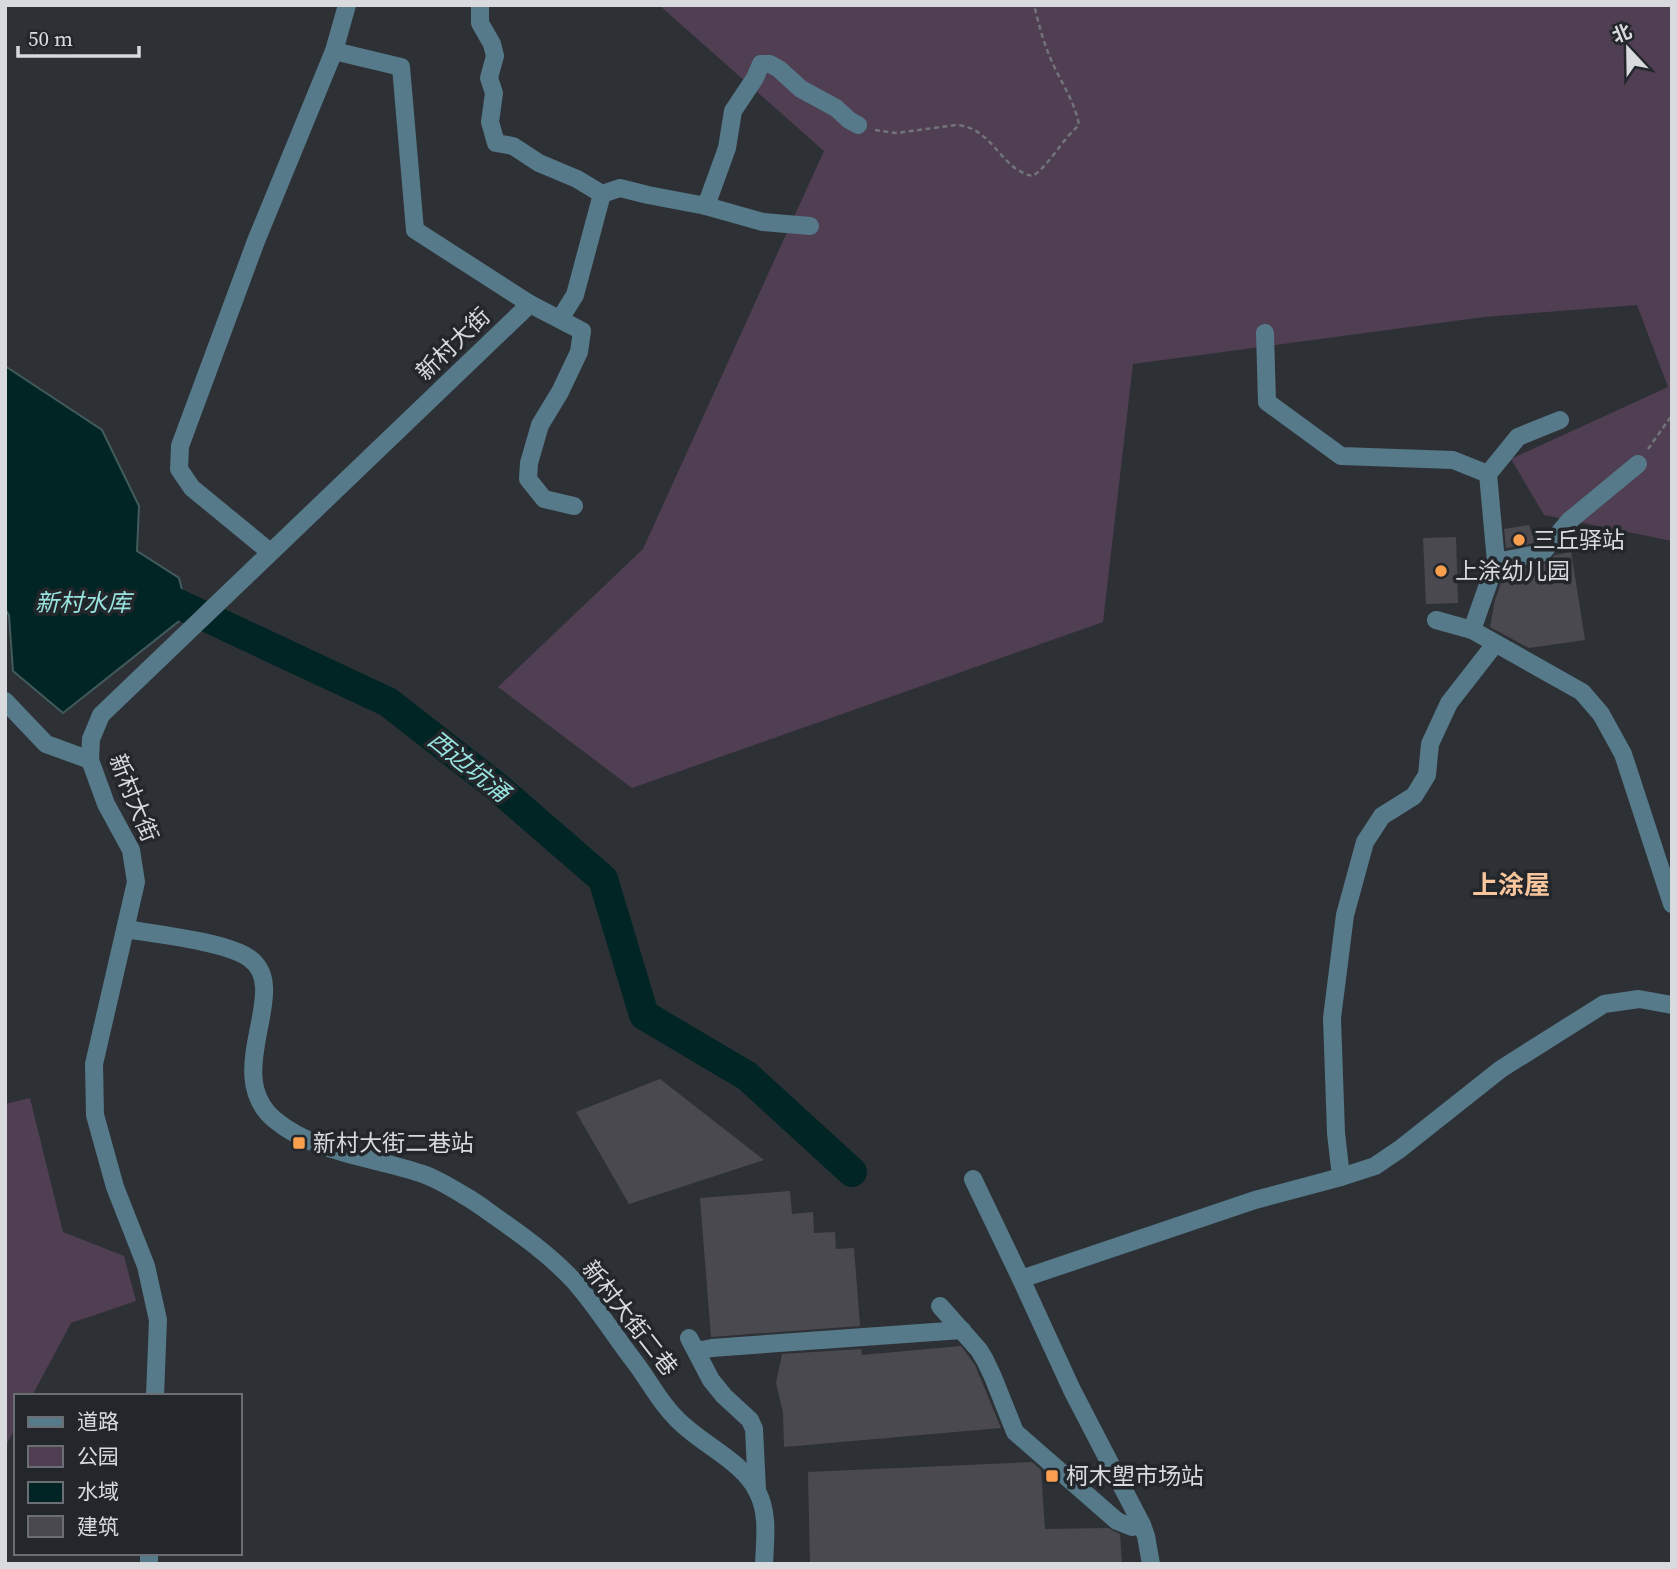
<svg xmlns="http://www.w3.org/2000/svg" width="1677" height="1569" viewBox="0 0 1677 1569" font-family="'Source Serif 4','Noto Sans SC',serif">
<rect width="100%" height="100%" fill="#2d3136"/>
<g fill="#503e52">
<path d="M659,5H1672V541L1544,515L1511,459L1668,387L1637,305L1484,317L1133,364L1103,622L632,788L498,687L643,549L824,151Z"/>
<path d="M30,1098L63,1232L124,1256L136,1301L71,1323L32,1396H16V1427L5,1447V1104Z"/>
</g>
<path fill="#002524" stroke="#415b5c" stroke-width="2" d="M5,366L102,430L139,506L137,551L179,578L188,614L63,713L13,671L9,615L5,609Z"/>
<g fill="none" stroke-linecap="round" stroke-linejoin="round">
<path stroke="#002524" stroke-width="30" d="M155,584L172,601L388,702L497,787L603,879L644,1015L747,1076L852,1172"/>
</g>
<g fill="#4a494f">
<path d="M1529,525L1535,543L1506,548L1504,529Z"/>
<path d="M1456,537L1458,603L1426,604L1423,538Z"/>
<path d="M1571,552L1585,640L1529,648L1490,627L1495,600L1505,572L1544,564L1555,555Z"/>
<path d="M660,1079L764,1160L629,1204L576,1112Z"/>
<path d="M790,1191L792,1214L813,1212L814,1233L835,1232L836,1249L854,1248L860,1326L711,1337L700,1198Z"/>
<path d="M961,1346L975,1365L1001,1428L784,1447L783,1412L776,1383L782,1354L861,1349L862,1355Z"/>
<path d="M1032,1462L1041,1470L1045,1529L1108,1528L1120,1534L1122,1564H810L808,1472Z"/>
</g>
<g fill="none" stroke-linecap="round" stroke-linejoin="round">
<g stroke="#717478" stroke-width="2.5" stroke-dasharray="5 3.5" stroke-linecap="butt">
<path d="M875,130L896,133L956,125C993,127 1000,170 1033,176C1050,164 1062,140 1079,125C1075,102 1062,84 1053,64C1044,45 1039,25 1034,5"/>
<path d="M1648,449L1672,415"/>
</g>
<g stroke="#567a89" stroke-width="18">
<path d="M480,5V23L492,44L495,56L489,78L494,93L490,122L496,143L513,146L539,163L577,179L602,194"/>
<path d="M334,51L401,67L415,230L530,304L582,331L579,352L560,392L540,425L529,463L528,479L544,499L574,506"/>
<path d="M602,194L620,188L648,195L706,206L763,222L810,226"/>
<path d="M706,206L727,148L733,111L755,78L761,64H770L779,69L801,89L836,108L849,120L858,125"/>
<path d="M560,319L575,295L602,194"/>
<path d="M1265,333L1267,402L1341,456L1453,460L1488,474"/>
<path d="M270,552L192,488L179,469L180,446L256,241L334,51L347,5"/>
<path d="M1496,562L1488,474L1518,437L1560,420"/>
<path d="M1436,620L1472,630L1582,692L1601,714L1623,754L1672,904"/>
<path d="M1472,630L1496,562L1542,553L1569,521L1638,464"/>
<path d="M5,701L46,744L90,760"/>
<path d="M126,929C156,934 227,942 249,958C294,989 219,1074 275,1120C316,1154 374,1157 423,1174C437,1179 452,1188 465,1196C476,1202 486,1210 496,1217C523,1236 551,1256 574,1281C596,1306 614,1335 634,1361C648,1379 659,1401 675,1417C698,1443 742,1460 757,1491C769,1513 765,1540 764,1564"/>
<path d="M1341,1177L1336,1133L1332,1018L1345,915L1365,842L1382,816L1414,796L1427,775L1430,744L1449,703L1495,644"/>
<path d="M973,1179L1021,1279L1072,1390L1142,1525L1146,1536L1151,1564"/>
<path d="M1021,1279L1255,1200L1341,1177L1375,1166L1400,1149L1501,1069L1604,1004L1639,999L1672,1005"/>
<path d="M940,1306L979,1350L985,1360L993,1377L1015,1432L1117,1521L1132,1527L1142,1525"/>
<path d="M689,1338L711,1380L724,1396L750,1420L754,1429L757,1490"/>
<path d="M696,1351L712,1348L739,1346L962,1330"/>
<path d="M155,1396L158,1320L146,1266L115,1187L95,1115L94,1064L136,882L131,850L106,804L90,760L91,739L101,715L530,304"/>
<path d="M149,1564V1553"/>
</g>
</g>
<g fill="#fa9f4e" stroke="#23272c" stroke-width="2.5">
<circle cx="1519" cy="540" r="7"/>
<circle cx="1441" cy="571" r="7"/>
<rect x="292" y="1136" width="14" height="14" rx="3.5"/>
<rect x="1045" y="1469" width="14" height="14" rx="3.5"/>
</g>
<g text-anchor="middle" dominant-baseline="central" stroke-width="7" stroke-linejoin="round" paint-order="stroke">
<g font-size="23" fill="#d8dade" stroke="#23272c">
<text transform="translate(453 344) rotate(-44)">新村大街</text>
<text transform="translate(134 798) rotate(68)">新村大街</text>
<text transform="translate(630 1318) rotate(52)">新村大街二巷</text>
</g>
<g font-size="23" fill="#d8dade" stroke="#23272c" text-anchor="start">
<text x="1533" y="540">三丘驿站</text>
<text x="1455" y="571">上涂幼儿园</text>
<text x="313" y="1143">新村大街二巷站</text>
<text x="1066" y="1476">柯木塱市场站</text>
</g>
<g font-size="24" font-style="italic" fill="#98e2de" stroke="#23272c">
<text x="83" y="602">新村水库</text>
<text transform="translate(469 766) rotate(39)">西边坑涌</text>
</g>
<g font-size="26" font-weight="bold" fill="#f8c59c" stroke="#23272c">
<text x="1511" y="885">上涂屋</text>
</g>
</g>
<rect width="1677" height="1569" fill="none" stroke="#d8dade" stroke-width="14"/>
<rect x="14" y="1394" width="228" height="161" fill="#23272c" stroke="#6b6f73" stroke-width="2"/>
<rect x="28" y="1417" width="35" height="10" fill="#567a89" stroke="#6b6f73" stroke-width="2"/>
<text x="77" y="1429" font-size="21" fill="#d8dade">道路</text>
<rect x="28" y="1446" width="35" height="21" fill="#503e52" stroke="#6b6f73" stroke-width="2"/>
<text x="77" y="1464" font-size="21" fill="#d8dade">公园</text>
<rect x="28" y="1482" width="35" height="21" fill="#002524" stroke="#6b6f73" stroke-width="2"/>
<text x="77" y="1499" font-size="21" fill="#d8dade">水域</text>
<rect x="28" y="1516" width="35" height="21" fill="#4a494f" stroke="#6b6f73" stroke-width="2"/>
<text x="77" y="1534" font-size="21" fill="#d8dade">建筑</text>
<g transform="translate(1628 49) rotate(338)" stroke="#23272c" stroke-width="5" paint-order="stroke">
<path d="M0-5L12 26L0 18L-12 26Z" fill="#d8dade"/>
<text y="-10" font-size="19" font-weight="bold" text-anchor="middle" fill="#d8dade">北</text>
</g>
<path d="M18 46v10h121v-10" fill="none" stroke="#d8dade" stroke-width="3.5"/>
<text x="28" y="46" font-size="21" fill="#d8dade" stroke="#23272c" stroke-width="5" paint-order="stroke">50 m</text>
</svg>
